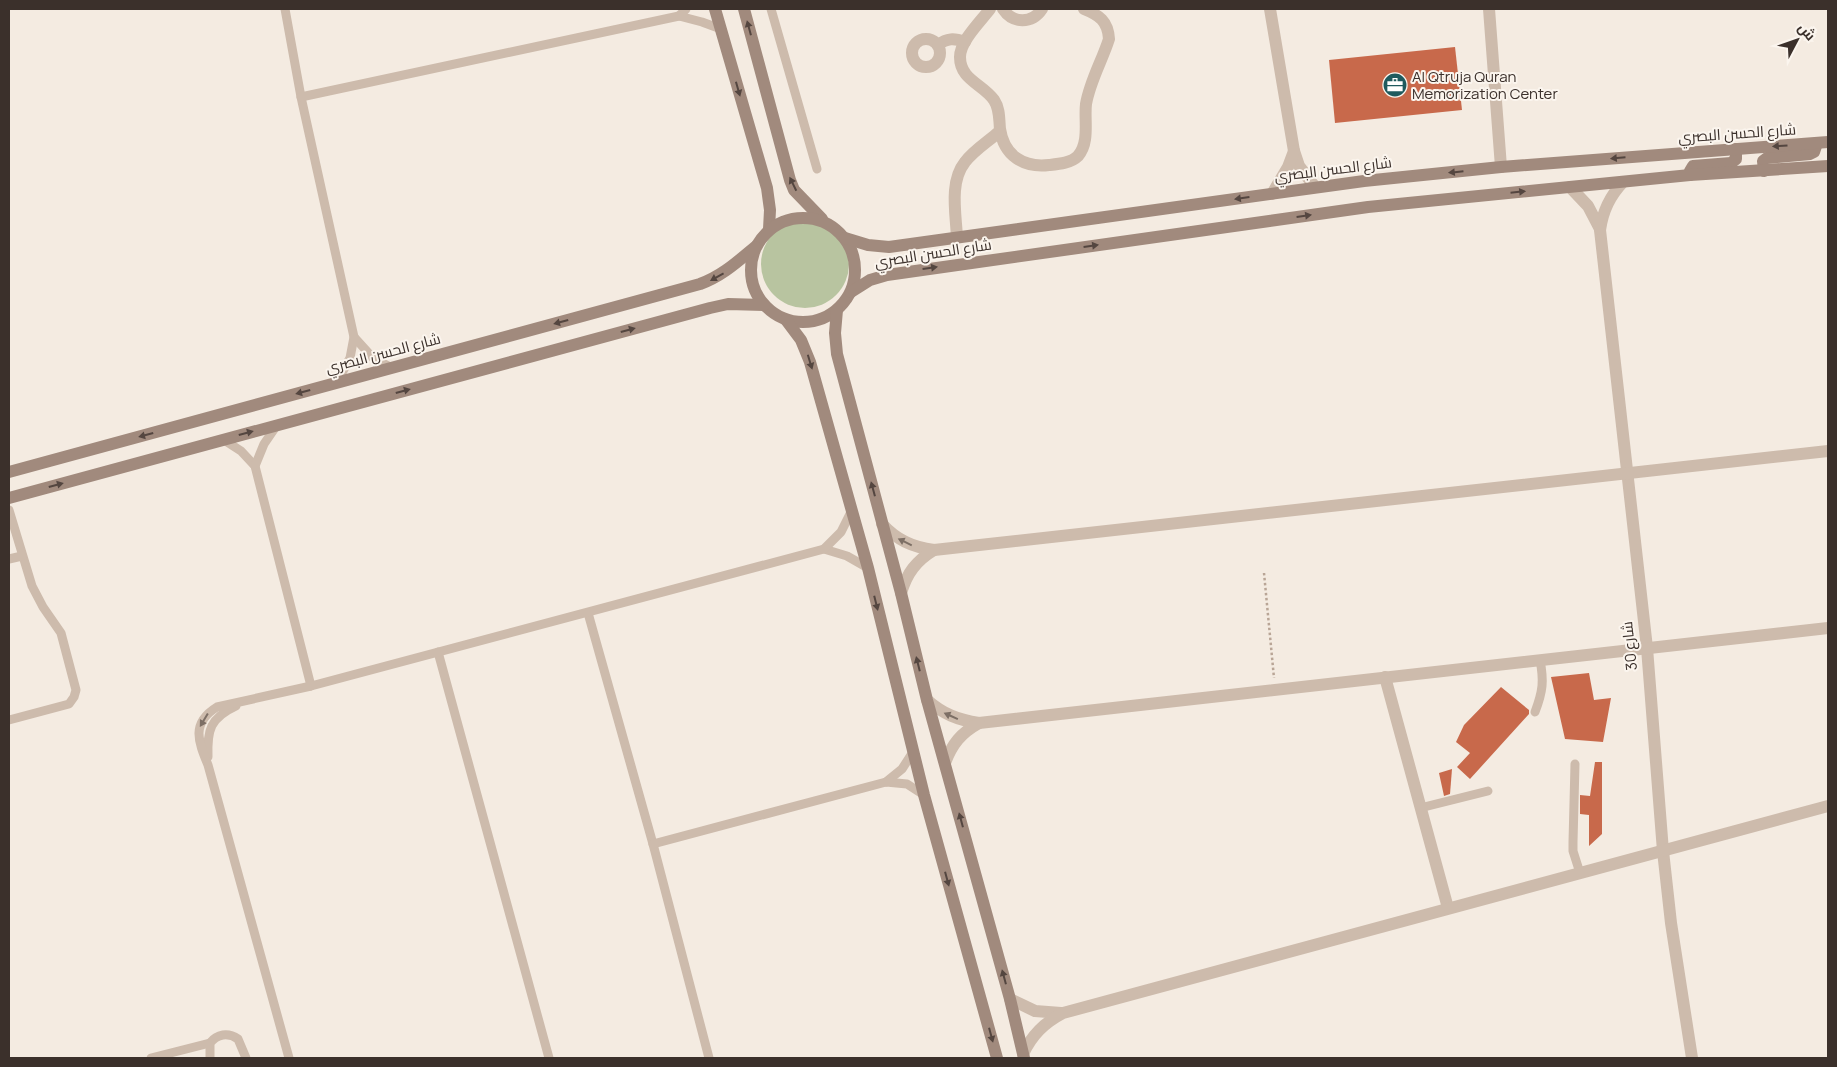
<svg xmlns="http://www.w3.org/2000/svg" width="1837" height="1067" viewBox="0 0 1837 1067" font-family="Manrope,Cairo,sans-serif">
<rect width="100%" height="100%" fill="#f4ebe1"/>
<circle fill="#b8c4a0" cx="805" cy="264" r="44"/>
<g fill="#c8694b">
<path d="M1455,47L1462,110L1335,123L1329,60Z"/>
<path d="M1589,673L1594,700L1611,698L1603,742L1565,739L1551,677Z"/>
<path d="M1501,687L1529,710V714L1470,779L1457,767L1470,753L1456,742L1464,725Z"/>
<path d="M1595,762H1602V834L1589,846V815L1580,814V795L1590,796Z"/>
<path d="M1452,769L1450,794L1444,796L1439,773Z"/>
</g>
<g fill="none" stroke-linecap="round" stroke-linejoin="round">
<path stroke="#b9a596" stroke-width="2.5" stroke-dasharray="2.5 2.5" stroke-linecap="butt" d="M1264,573L1274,678"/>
<g stroke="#cdbbac" stroke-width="9">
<path d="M285,9L301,97L354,337L350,358L337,382"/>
<path d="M771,9L817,169"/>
<path d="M679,16L686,9"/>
<path d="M301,97L679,16L702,22L721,29"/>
<path d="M354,337L373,358L392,368"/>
<path d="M224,440L241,451L255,466L311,686"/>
<path d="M255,466L264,444L277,425"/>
<path d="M9,510L32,586L43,607L61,633L76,690L74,697L69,704L9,720"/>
<path d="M824,549L847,556L868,568"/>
<path d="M9,559L22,556"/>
<path d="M588,613L653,844L709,1058"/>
<path d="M438,652L549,1058"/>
<path d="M1535,712C1543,691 1544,681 1540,660"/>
<path d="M208,757C207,730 210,718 236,706"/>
<path d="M1575,764L1573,842V851L1580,873"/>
<path d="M886,782L902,769L913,752"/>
<path d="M1420,808L1488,791"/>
<path d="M653,844L886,782L907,784L924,795"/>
<path d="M151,1058L210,1043"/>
<path d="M210,1058V1043C217,1034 228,1032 238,1039L246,1058"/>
<path d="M289,1058L208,765C198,741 191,723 217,707L311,686L824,549L841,532L852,510"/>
</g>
<g stroke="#cdbbac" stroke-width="12">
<path d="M990,9C981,21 960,41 960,57C960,80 983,84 994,100C1000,109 999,119 1000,129C1004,156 1024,168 1049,165C1059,164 1071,163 1078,156C1090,142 1084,120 1086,104C1090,81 1102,61 1109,39C1108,21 1099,15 1084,9"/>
<path d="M1003,9C1013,24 1032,24 1042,9"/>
<path d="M1270,9L1294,151L1299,166L1315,187"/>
<path d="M1489,9L1501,167"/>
<circle cx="926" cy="53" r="14"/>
<path d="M938,45C947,38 954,38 965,42"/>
<path d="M1623,182C1610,196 1603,210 1600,230L1647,648L1663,851L1671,923L1692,1058"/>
<path d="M1570,187L1588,206L1600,229"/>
<path d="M1272,194L1288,167L1294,151"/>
<path d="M957,238C956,214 949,182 965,162C974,150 989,141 1000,131"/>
<path d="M882,524C897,540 912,547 934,550L1828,451"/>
<path d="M901,593C907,573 916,561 934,550"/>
<path d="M1385,677L1448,908"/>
<path d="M927,700C943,714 958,720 979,723L1828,628"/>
<path d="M945,763C952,744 961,733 979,723"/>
<path d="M1010,999L1035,1011L1061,1013"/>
<path d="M1023,1054C1032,1035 1044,1023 1063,1013L1828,806"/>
</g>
<g stroke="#a18a7d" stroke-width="12">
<path d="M715,9L767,188L770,210L769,229"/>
<path d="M744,9L790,180L794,190L822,219"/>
<path d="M1764,171L1763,161L1767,158L1810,154L1814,152L1817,143"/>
<path d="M1690,175V171L1693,166L1731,163L1736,159V149"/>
<circle cx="803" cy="270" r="52"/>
<path d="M845,238L868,245L889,247L1364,181L1501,167L1828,142"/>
<path d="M851,292L870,280L887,275L1368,207L1690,175L1828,166"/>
<path d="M837,310L835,333L837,354L901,593L927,700L1010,999L1024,1058"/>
<path d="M786,320L801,340L810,362L868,568L924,795L997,1058"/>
<path d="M9,472L700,284C722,276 737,262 755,247"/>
<path d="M9,498L710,308L728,304L764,305"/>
</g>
</g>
<defs><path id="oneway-solid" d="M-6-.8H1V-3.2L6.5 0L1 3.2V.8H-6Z" transform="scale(1.25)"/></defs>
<g fill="#544640">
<use href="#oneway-solid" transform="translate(749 28) rotate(-105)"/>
<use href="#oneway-solid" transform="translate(738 89) rotate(74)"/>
<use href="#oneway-solid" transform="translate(1780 146) rotate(176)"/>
<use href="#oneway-solid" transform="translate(1618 158) rotate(175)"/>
<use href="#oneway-solid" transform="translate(1456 172) rotate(174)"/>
<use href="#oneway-solid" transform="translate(793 184) rotate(-116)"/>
<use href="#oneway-solid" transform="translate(1518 192) rotate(-6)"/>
<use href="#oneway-solid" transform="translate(1242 198) rotate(172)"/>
<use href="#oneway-solid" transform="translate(1304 216) rotate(-8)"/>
<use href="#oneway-solid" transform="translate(1091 246) rotate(-8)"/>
<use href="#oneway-solid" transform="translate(930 268) rotate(-8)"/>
<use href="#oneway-solid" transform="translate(717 277) rotate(151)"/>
<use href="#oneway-solid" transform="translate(561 322) rotate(165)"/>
<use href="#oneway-solid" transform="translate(628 330) rotate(-15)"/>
<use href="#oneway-solid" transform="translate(810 362) rotate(73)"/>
<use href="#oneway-solid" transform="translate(403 391) rotate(-15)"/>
<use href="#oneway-solid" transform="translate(303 392) rotate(165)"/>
<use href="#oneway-solid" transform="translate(246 433) rotate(-15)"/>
<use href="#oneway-solid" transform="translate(146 435) rotate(165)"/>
<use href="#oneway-solid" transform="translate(56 485) rotate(-15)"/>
<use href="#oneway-solid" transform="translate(873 489) rotate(-105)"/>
<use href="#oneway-solid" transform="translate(876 603) rotate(76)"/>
<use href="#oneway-solid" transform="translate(918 664) rotate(-104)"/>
<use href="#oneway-solid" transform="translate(961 820) rotate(-105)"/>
<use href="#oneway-solid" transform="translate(947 879) rotate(75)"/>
<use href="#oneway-solid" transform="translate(1004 977) rotate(-105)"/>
<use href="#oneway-solid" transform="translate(991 1035) rotate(75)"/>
</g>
<g fill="#7d6f65">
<use href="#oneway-solid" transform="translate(905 542) rotate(-154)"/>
<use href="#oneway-solid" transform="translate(951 716) rotate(-156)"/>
<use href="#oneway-solid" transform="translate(204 720) rotate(121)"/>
</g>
<defs>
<symbol id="office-disc" viewBox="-11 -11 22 22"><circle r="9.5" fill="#1f5a5e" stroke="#fbf5ee"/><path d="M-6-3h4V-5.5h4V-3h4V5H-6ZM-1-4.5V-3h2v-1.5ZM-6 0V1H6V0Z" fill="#fff"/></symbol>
</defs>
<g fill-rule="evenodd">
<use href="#office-disc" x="1381" y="71" width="28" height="28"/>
</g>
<g text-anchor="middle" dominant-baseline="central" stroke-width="4" stroke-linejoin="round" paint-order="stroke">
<g font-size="15" fill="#3b302b" stroke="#fbf5ee" text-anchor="start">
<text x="1412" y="76">Al Qtruja Quran<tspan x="1412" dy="17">Memorization Center</tspan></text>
</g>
<g font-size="15" fill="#3b302b" stroke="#fbf5ee">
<text transform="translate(1737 133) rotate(-4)">شارع الحسن البصري</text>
<text transform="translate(1333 169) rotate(-7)">شارع الحسن البصري</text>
<text transform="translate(933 253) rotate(-9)">شارع الحسن البصري</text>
<text transform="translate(383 353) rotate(-15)">شارع الحسن البصري</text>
<text transform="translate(1629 646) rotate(-96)">شارع 30</text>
</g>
</g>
<rect width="1837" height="1067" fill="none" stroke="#3b302b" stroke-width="20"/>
<g transform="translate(1797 40) rotate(49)" stroke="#fbf5ee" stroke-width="4" paint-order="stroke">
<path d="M0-4L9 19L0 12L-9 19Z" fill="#3b302b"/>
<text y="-8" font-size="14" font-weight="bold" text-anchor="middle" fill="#3b302b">ش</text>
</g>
</svg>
